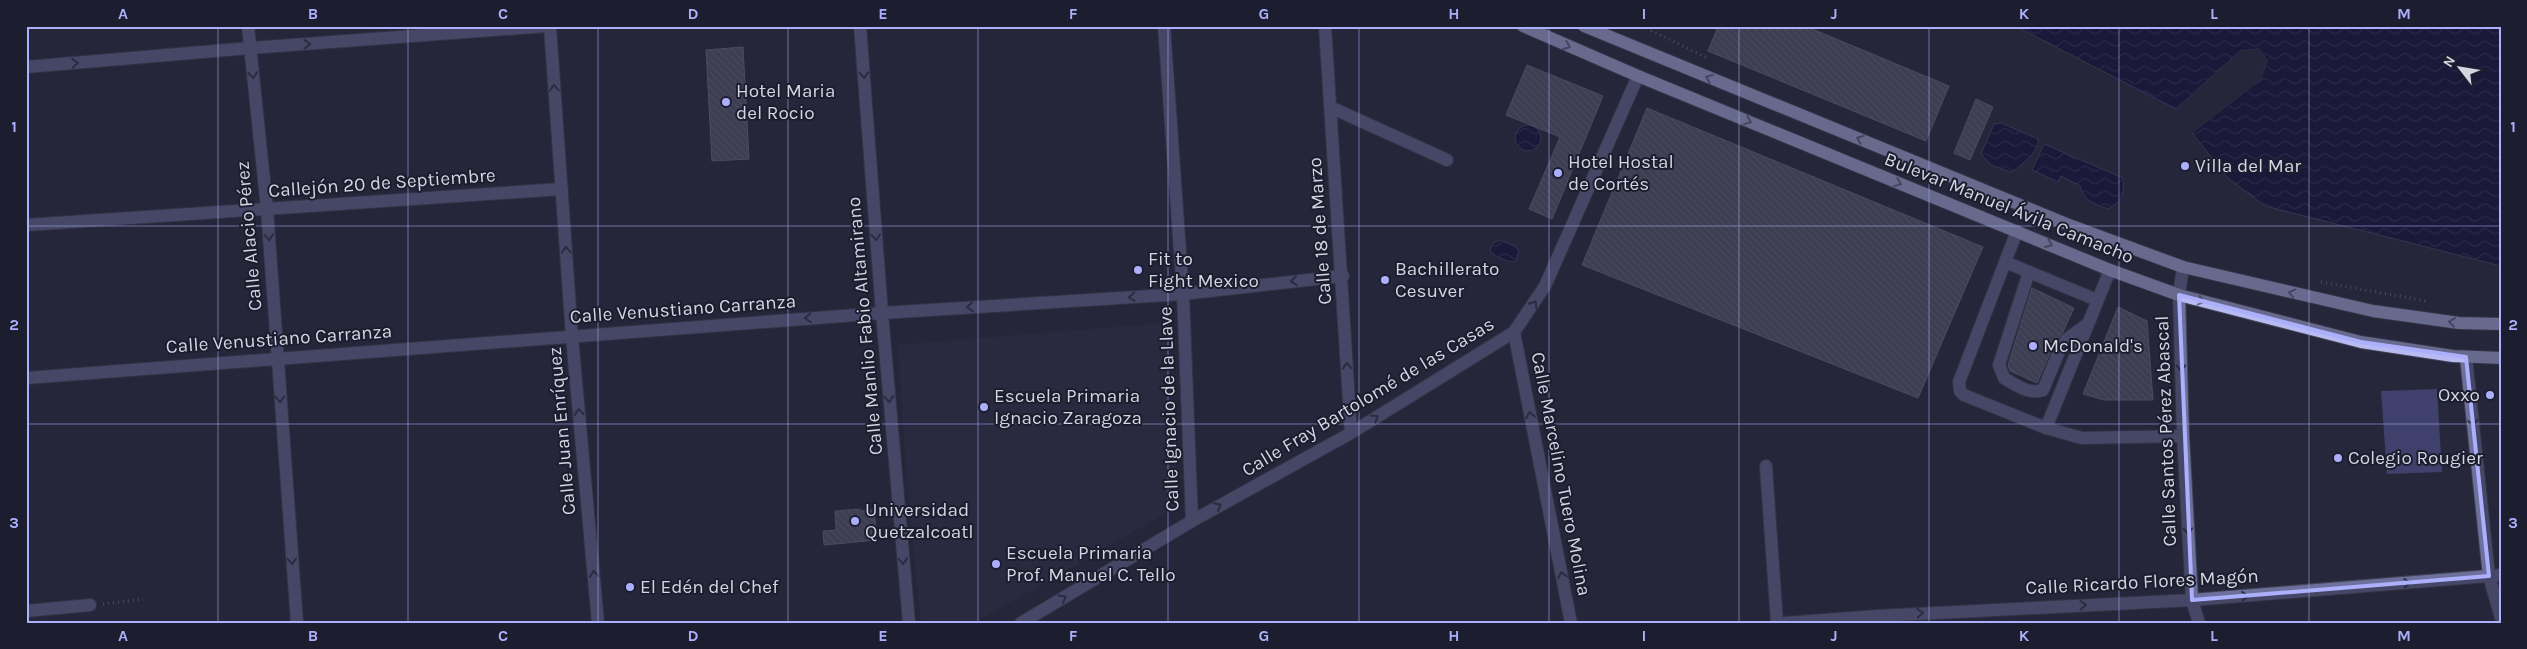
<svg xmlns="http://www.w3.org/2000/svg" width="2527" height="649" viewBox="0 0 2527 649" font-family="Karla,sans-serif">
<defs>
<pattern id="water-waves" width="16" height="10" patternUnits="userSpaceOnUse" patternTransform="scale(1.25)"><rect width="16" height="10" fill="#11073b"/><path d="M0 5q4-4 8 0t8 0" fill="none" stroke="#332a57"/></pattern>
<pattern id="building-back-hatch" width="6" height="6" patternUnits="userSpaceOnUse" patternTransform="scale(1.25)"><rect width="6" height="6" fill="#595b70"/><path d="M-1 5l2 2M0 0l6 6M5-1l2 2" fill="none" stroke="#707284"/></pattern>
</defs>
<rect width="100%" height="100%" fill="#26273a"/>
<path fill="#2d2e47" d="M1165,323L1180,505L974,623H921L907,483L898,345Z"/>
<path fill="#40406d" d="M2437,389L2442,472L2387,474L2381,391Z"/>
<g fill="url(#water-waves)" stroke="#4b456d">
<path d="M2015,26H2501V266L2265,206L2228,178L2192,133L2261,79L2267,60L2259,49L2240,51L2176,109Z"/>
<path d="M2001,123L2038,139C2040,151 2021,166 2011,172L1991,165L1981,154L1994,124Z"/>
<circle cx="1528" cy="138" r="13"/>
<path d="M2044,144L2123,178C2125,194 2122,201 2108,209C2094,204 2084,201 2080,186L2061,176L2058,182L2032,170Z"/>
<path d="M1500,240L1515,246L1519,251L1516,261C1507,263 1496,257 1490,251L1492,244Z"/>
</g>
<path fill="#26273a" d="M2259,49L2267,60L2261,79L2190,135V131L2258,78L2265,61L2258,52L2241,53L2178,111H2174L2240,51Z"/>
<g fill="url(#building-back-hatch)" stroke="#75778e">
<path d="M1718,26H1805L1949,86L1926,141L1708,51Z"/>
<path d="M743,47L749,159L712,161L706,50Z"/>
<path d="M1527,65L1603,96L1552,219L1529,209L1560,137L1506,115Z"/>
<path d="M1976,99L1993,107L1970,160L1954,153Z"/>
<path d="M1647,108L1983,247L1918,398L1582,265Z"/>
<path d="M2032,288L2074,308L2063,332L2053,346L2037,383L2010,371L2008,365Z"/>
<path d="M2118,307L2147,321L2153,400H2104L2083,394Z"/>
<path d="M860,509V511L874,510L877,540L824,545L823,531L836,530L835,511Z"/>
</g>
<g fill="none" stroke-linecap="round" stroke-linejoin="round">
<defs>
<g id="minor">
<path d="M248,26L267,209L297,623"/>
<path d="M550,26L572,337L598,623"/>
<path d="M860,26L882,313L909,623"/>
<path d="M1164,26L1183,294L1192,521"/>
<path d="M1325,26L1351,433"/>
<path d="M26,67L250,48L547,26"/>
<path d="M1330,107L1447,160"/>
<path d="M26,225L562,189"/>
<path d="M2017,231L1959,382L1960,391L1964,395L2046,428L2110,270"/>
<path d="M2005,262L2097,300"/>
<path d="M2183,267L2179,295L2183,436L2192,600L2199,623"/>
<path d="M2029,272L1999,365L2004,378C2016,385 2029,395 2043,390L2060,349L2067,339L2086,325"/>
<path d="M1514,332L1571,623"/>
<path d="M2466,357L2489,576L2501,618"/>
<path d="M26,378L882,313L1183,294L1343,276"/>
<path d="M2046,428L2082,438L2183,436"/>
<path d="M1766,466L1777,623"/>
<path d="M26,611L90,605"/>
<path d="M1021,623L1192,521L1351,433L1514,332L1545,286L1638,76"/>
<path d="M1784,623L1877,616L2192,600L2501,575"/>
</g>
<g id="major">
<path d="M1523,26L1638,76L2110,270L2179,295L2361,342L2453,356L2501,358"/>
<path d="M1584,26L2069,225L2183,267L2373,311L2459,323L2501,324"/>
</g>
</defs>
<use href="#minor" stroke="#424355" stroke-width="14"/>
<use href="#major" stroke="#424355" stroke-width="14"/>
<g stroke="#757686" stroke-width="3" stroke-dasharray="1 4" stroke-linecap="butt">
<path d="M1642,26L1709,59"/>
<path d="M2321,282L2426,301"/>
<path d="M103,604L143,599"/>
</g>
<use href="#minor" stroke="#6d709c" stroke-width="12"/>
<use href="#major" stroke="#b7bbf2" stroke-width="12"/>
</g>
<defs><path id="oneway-chevron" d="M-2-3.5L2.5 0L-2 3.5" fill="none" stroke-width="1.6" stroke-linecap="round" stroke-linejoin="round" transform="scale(1.25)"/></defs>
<g stroke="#30324a">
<use href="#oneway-chevron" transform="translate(307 44) rotate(-4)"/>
<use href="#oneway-chevron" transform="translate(75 63) rotate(-5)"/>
<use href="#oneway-chevron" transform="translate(253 75) rotate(84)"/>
<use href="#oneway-chevron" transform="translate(864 75) rotate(86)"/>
<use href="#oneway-chevron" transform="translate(554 88) rotate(-94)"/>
<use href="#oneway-chevron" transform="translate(269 237) rotate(86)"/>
<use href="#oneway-chevron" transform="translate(876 237) rotate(86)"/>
<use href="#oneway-chevron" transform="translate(566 250) rotate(-94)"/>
<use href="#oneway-chevron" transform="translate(1294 281) rotate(174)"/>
<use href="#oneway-chevron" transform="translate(1132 297) rotate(176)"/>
<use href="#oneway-chevron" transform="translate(1534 304) rotate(-58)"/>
<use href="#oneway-chevron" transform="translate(970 307) rotate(176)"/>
<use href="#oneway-chevron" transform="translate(808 318) rotate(176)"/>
<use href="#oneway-chevron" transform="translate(1347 366) rotate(-93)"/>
<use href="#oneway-chevron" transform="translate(2181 368) rotate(89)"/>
<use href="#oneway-chevron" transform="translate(280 399) rotate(86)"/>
<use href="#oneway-chevron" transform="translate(889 399) rotate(85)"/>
<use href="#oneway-chevron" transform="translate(579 412) rotate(-95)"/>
<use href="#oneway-chevron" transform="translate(1530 415) rotate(-101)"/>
<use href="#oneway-chevron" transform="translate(1375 418) rotate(-32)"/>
<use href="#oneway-chevron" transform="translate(2473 423) rotate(84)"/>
<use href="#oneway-chevron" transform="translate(1218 506) rotate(-29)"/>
<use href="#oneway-chevron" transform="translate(2188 531) rotate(87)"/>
<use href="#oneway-chevron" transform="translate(292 561) rotate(86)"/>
<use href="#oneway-chevron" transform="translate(903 561) rotate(85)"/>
<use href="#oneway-chevron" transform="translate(594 574) rotate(-95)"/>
<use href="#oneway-chevron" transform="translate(1562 575) rotate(-101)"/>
<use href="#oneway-chevron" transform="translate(2407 583) rotate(-5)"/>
<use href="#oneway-chevron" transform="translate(2245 596) rotate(-5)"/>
<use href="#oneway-chevron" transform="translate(1063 598) rotate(-31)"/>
<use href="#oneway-chevron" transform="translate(2083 605) rotate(-3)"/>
<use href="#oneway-chevron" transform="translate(1920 613) rotate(-3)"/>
</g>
<g stroke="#6a6c90">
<use href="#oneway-chevron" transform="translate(1567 46) rotate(24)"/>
<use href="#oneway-chevron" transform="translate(1709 78) rotate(-158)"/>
<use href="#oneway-chevron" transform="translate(1748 121) rotate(22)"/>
<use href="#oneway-chevron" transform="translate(1860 139) rotate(-158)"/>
<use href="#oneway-chevron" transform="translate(1898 183) rotate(22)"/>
<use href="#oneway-chevron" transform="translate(2049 244) rotate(23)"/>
<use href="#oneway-chevron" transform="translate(2292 293) rotate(-167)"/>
<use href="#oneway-chevron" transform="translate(2201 301) rotate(14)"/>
<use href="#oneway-chevron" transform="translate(2452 322) rotate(-172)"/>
</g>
<path d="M0 0H2527V649H0ZM2179,295L2361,342L2466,357L2489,576L2192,600Z" fill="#26273a" fill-opacity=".55" fill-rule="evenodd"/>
<path fill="none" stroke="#acaffb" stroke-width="4" stroke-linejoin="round" d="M2179,295L2361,342L2466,357L2489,576L2192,600Z"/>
<path fill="none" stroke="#acaffb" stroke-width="1" stroke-opacity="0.55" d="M218,26V623M408,26V623M598,26V623M788,26V623M978,26V623M1168,26V623M1359,26V623M1549,26V623M1739,26V623M1929,26V623M2119,26V623M2309,26V623M26,226H2501M26,424H2501"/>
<g fill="#acaffb" stroke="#1c1d2f" stroke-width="2">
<circle cx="726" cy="102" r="5"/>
<circle cx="2185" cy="166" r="5"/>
<circle cx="1558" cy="173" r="5"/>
<circle cx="1138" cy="270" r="5"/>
<circle cx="1385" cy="280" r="5"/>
<circle cx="2033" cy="346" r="5"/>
<circle cx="2490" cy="395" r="5"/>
<circle cx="984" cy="407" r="5"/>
<circle cx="2338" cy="458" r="5"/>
<circle cx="855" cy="521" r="5"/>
<circle cx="996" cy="564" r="5"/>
<circle cx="630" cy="587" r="5"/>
</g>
<g text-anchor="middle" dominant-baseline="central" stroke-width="4" stroke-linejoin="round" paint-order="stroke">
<g font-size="19" fill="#d3d5e1" stroke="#1c1d2f" text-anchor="start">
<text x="736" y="91">Hotel Maria<tspan x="736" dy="22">del Rocio</tspan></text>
<text x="1568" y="162">Hotel Hostal<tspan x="1568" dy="22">de Cortés</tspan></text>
<text x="2195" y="166">Villa del Mar</text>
<text x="1148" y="259">Fit to<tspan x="1148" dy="22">Fight Mexico</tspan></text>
<text x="1395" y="269">Bachillerato<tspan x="1395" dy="22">Cesuver</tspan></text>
<text x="2043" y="346">McDonald's</text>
<text x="2480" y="395" text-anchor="end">Oxxo</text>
<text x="994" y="396">Escuela Primaria<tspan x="994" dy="22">Ignacio Zaragoza</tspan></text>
<text x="2348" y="458">Colegio Rougier</text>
<text x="865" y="510">Universidad<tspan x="865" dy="22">Quetzalcoatl</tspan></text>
<text x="1006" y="553">Escuela Primaria<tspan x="1006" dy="22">Prof. Manuel C. Tello</tspan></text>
<text x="640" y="587">El Edén del Chef</text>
</g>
<g font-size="19" fill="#d3d5e1" stroke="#1c1d2f">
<text transform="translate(382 183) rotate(-4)">Callejón 20 de Septiembre</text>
<text transform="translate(2009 208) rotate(22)">Bulevar Manuel Ávila Camacho</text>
<text transform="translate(1320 231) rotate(-94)">Calle 18 de Marzo</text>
<text transform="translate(249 236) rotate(-95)">Calle Alacio Pérez</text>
<text transform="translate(683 309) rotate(-4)">Calle Venustiano Carranza</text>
<text transform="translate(865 326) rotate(-95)">Calle Manlio Fabio Altamirano</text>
<text transform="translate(279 339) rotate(-4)">Calle Venustiano Carranza</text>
<text transform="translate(1368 397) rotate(-31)">Calle Fray Bartolomé de las Casas</text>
<text transform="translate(1169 409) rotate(-92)">Calle Ignacio de la Llave</text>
<text transform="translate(562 431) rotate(-95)">Calle Juan Enríquez</text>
<text transform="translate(2166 431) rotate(-92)">Calle Santos Pérez Abascal</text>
<text transform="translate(1561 474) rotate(79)">Calle Marcelino Tuero Molina</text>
<text transform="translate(2142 582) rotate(-3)">Calle Ricardo Flores Magón</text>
</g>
</g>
<rect width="2527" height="649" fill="none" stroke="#1c1d2f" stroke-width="55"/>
<g transform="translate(2460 68) rotate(301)" stroke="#1c1d2f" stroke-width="4" paint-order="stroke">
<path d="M0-4L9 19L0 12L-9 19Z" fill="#d3d5e1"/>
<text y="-8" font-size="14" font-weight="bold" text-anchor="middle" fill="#d3d5e1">N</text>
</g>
<rect x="28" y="28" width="2472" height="594" fill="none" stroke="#acaffb" stroke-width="2"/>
<g font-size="16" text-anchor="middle" font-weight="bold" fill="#acaffb">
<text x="123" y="19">A</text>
<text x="313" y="19">B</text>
<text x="503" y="19">C</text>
<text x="693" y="19">D</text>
<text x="883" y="19">E</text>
<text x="1073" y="19">F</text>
<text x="1264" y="19">G</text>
<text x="1454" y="19">H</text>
<text x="1644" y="19">I</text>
<text x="1834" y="19">J</text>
<text x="2024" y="19">K</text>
<text x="2214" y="19">L</text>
<text x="2404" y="19">M</text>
<text x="14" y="132">1</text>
<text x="2513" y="132">1</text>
<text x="14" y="330">2</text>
<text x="2513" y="330">2</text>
<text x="14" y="528">3</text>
<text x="2513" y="528">3</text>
<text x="123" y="641">A</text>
<text x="313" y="641">B</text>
<text x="503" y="641">C</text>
<text x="693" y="641">D</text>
<text x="883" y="641">E</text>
<text x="1073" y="641">F</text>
<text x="1264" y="641">G</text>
<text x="1454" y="641">H</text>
<text x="1644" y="641">I</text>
<text x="1834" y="641">J</text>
<text x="2024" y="641">K</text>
<text x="2214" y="641">L</text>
<text x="2404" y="641">M</text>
</g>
</svg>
